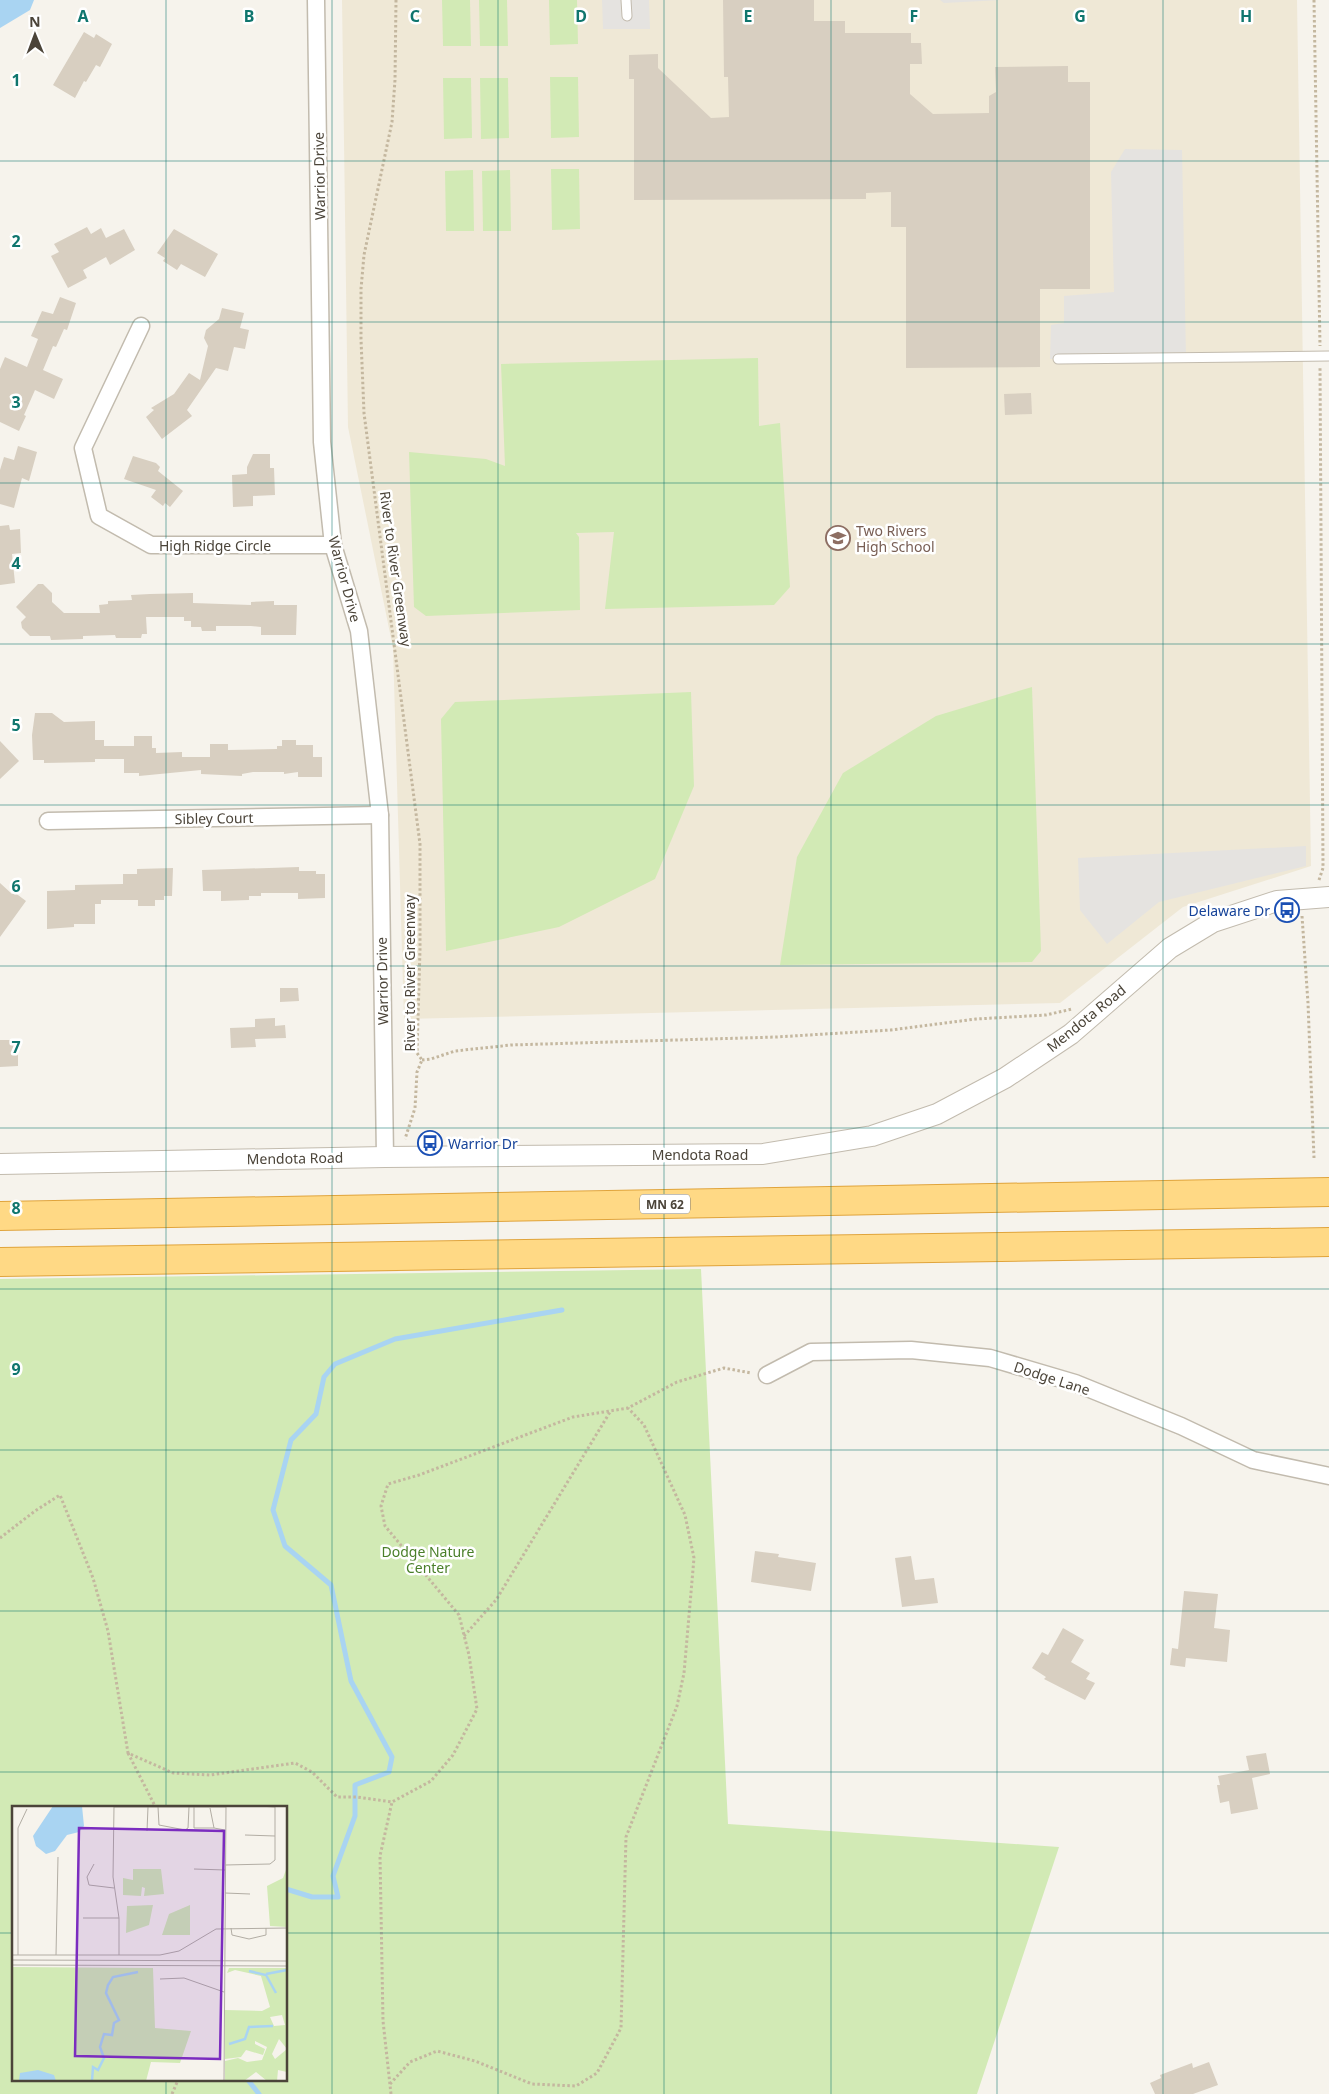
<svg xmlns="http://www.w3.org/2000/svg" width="1329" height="2094" viewBox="0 0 1329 2094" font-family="'Noto Sans',sans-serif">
<rect width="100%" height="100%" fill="#f6f3ec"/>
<path fill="#efe8d6" d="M342,0H1297L1311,866L1183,907L1060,1003L404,1019L393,648L348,427Z"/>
<g fill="#d2eab5" fill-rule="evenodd">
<path d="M442,0H470L471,46H443Z"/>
<path d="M479,0H507L508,46H480Z"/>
<path d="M549,0H577L578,44L550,45Z"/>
<path d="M550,77H578L579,137L551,138Z"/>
<path d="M443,78H471L472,138L444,139Z"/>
<path d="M480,78H508L509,138L481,139Z"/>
<path d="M551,169H579L580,229L552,230Z"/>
<path d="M473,170L474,231H446L445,171Z"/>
<path d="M510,170L511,231H483L482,171Z"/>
<path d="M758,358L759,426L780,423L790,587L774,605L605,609L614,532L576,533L579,537L580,610L426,616L414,607L409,452L486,459L505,466L501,364Z"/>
<path d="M1032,687L1041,951L1032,962L780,965L797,857L843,773L936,716Z"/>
<path d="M691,692L694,786L655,879L559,927L446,951L441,719L455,702Z"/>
<path d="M701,1269L728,1824L1059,1847L977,2094H0V1279ZM14,1808H286V2080H14Z"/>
</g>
<g fill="#e5e3e0">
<path d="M602,0H649L650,29H603Z"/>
<path d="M940,0H1001L944,3Z"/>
<path d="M1125,149L1182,150L1186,358L1050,359L1051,325L1064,323V296L1114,292L1111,172Z"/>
<path d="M1306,846V866L1159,902L1107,944L1080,910L1078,858Z"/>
</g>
<path fill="#a9d4f2" d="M0,0H34L30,10L0,28Z"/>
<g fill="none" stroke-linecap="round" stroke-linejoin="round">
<g stroke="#a9d4f2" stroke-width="5">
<path d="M286,1889L312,1897H338L333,1876L355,1816V1785L389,1772L392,1757L351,1681L331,1585L285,1546L273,1510L291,1440L316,1414L324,1377L335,1364L395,1339L562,1310"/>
<path d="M248,2080L259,2094"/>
</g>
</g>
<g fill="#d8cfc1">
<path d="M723,0H814V21H845V33H911V43H921L922,64H910V94L933,114L989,113V96L996,92L995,67L1068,66V82H1090V289H1040V367L906,368V227H891V192L866,193V199L634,200V79H629V55L658,54V68L711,118L729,117L728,77H724Z"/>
<path d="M84,32L94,38L96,34L112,44L100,67L96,65L86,82L84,81L75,98L53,85Z"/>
<path d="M87,227L91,234L101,228L106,238L124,229L135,250L110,265L106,257L83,270L87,278L68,288L51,256L59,252L54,244Z"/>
<path d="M174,229L218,254L205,277L181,264L177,270L163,261L165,258L157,253Z"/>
<path d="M60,297L76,303L67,330L64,329L56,347L53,346L43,370L63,379L54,399L35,390L24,415L26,416L19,431L0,422V369L5,357L27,367L38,339L31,336L42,311L53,314Z"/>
<path d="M222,308L244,313L240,328L249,330L245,349L234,347L228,371L216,368L187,410L192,416L162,439L146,417L154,410L151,408L174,394L189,373L200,380L208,346L204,338L206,330L219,319Z"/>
<path d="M1031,393L1032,414L1005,415L1004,394Z"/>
<path d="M18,446L37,452L29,481L22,478L14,508L0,504V470L4,457L14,460Z"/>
<path d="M253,454H270V468H274L275,495L253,496V506L233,507L232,475L247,474V467Z"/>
<path d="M133,456L156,463L160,467L158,471L183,491L170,507L165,503L163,506L151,497L156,490L124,479Z"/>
<path d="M9,525L10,530L20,529L21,553L12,554L15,583L0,585V526Z"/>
<path d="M38,584H43L52,593V602L64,613H100L99,605L108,604V601L132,600L131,595L150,594L193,593V603L251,605V602L274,601V605H297L296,635H261V627L251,626H216V631H202L201,627H191V621H184V617H146L147,634H142L141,638H116L115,635L83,636V639L51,640L50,636H30L22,628L21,622L26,617L16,607Z"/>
<path d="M35,713H52L64,722L95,721V740H104V746H134V736H152V748H156V753L182,752V757H210V744H228V750L277,749V746H282V740H296V745H313V757H322V777H298V772L284,774V772H253L242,774V776L201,774V770L139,776V773H124V759H95V762L44,763V760H33L32,735Z"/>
<path d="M0,741L19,761L0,779Z"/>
<path d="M299,867V871H316V874H325V898L298,899V893H261V896H249V900L221,901V891H203L202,870Z"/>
<path d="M173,868L172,896H164V900H155V906H138V900H101V904H95V924H74V927L47,929V891L75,890V885L123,884V874H137V869Z"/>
<path d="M0,883L12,894L14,892L26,901L0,937Z"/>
<path d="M280,988H298L299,1001L280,1002Z"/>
<path d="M275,1018V1026L285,1025L286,1038L255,1039L256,1047L231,1048L230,1028L255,1027V1019Z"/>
<path d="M0,1040H18V1066L0,1067Z"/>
<path d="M755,1551L779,1554L778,1557L816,1563L811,1591L751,1582Z"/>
<path d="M911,1556L915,1580L934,1578L938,1603L902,1607L895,1558Z"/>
<path d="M1184,1591L1218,1594L1214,1628L1230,1630L1227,1662L1186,1658L1185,1667L1170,1665L1172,1648L1178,1649Z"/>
<path d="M1063,1628L1084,1640L1071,1662L1090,1673L1086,1679L1095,1683L1085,1700L1044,1679L1046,1677L1032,1668L1042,1652L1048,1655Z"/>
<path d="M1266,1753L1270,1774L1252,1778L1258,1809L1231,1814L1229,1801L1220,1803L1217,1785H1220L1218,1776L1249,1770L1246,1756Z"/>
<path d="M1209,2062L1218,2085L1193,2094H1155L1150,2083L1161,2078L1160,2075L1192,2063L1193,2068Z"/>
</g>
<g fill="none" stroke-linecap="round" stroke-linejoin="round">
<defs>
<g id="service">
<path d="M626,0L627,16"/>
<path d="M1058,359L1329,356"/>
</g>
<g id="minor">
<path d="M316,0L322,442L333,545L359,631L380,815L385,1157"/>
<path d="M141,326L83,448L99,516L151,545H333"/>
<path d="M48,821L380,815"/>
<path d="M767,1375L811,1352L911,1350L990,1358L1075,1383L1181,1426L1253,1460L1329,1476"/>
</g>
<path id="tertiary" d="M0,1164L385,1157L763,1154L872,1136L937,1114L1005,1078L1071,1034L1170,948L1213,922L1277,901L1329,897"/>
<g id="trunk">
<path d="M0,1216L1329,1192"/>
<path d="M0,1262L1329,1242"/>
</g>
</defs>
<use href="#service" stroke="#c2bbae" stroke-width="11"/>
<use href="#minor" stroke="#c2bbae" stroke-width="19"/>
<use href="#tertiary" stroke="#c2bbae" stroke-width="22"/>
<use href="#trunk" stroke="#e0a43c" stroke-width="30"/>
<g stroke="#c4b79f" stroke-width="3" stroke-dasharray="2.5 2.5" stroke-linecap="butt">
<path d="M396,0L395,80L392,122L364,255L361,289V339L364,413L420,844V949L417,1053L422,1060L417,1072L415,1108L405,1139"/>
<path d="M1314,0L1320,346"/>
<path d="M1319,880L1323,868L1320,367"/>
<path d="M1302,916L1308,1003L1314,1158"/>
<path d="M422,1060L431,1059L455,1051L511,1045L776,1037L891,1030L976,1019L1046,1015L1072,1009"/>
<path d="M0,1538L35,1511L60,1495L93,1578L108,1631L128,1753L173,1773L210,1775L295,1763L312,1772L337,1797H357L392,1802L431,1781L453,1755L477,1709L469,1655L459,1615L385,1526L381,1506L388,1484L419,1475L573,1417L628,1408L677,1382L724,1368L751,1373"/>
<path d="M464,1636L496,1600L610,1412"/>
<path d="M128,1753L156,1808"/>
<path d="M390,2084L410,2062L437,2051L475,2061L532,2084L576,2086L597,2073L621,2028L626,1837L677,1706L684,1673L694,1558L685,1515L644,1425L628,1408"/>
<path d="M172,2094L178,2080"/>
<path d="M391,2094L383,2021L380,1856L392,1802"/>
</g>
<use href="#service" stroke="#fff" stroke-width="9"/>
<use href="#minor" stroke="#fff" stroke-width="16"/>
<use href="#tertiary" stroke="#fff" stroke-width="20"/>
<use href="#trunk" stroke="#ffd985" stroke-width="28"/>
</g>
<path fill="none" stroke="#0f766e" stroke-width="1" stroke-opacity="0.55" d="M166,0V1808M332,0V2094M498,0V2094M664,0V2094M831,0V2094M997,0V2094M1163,0V2094M0,161H1329M0,322H1329M0,483H1329M0,644H1329M0,805H1329M0,966H1329M0,1128H1329M0,1289H1329M0,1450H1329M0,1611H1329M0,1772H1329M0,1933H14M286,1933H1329M166,2080V2094"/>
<defs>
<symbol id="school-ring" viewBox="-11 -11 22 22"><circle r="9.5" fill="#fff" stroke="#8d6e63" stroke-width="1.5"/><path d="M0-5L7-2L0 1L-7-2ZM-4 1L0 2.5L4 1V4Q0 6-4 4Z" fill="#8d6e63"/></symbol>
<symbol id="bus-ring" viewBox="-11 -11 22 22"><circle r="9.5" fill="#fff" stroke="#1a4fb4" stroke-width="1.5"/><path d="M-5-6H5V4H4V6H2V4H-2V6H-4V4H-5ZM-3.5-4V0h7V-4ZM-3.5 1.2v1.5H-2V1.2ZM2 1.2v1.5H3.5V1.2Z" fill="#1a4fb4"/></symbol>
</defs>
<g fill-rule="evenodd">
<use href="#school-ring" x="824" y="524" width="28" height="28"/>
<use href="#bus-ring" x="1273" y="896" width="28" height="28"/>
<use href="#bus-ring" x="416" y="1129" width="28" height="28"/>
</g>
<g text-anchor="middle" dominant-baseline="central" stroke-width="5" stroke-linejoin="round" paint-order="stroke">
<rect fill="#fff" stroke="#817c74" stroke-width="1" x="640" y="1194.5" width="50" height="19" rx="4"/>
<g font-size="12" font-weight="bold" fill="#4b4439">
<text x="665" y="1204">MN 62</text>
</g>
<g font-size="14" fill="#4b4439" stroke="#fff">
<text transform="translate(319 176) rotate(-91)">Warrior Drive</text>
<text x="215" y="545">High Ridge Circle</text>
<text transform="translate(396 569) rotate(82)">River to River Greenway</text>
<text transform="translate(345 579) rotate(75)">Warrior Drive</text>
<text transform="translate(214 818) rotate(-1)">Sibley Court</text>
<text transform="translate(409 973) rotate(-90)">River to River Greenway</text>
<text transform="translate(382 981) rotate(-91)">Warrior Drive</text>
<text transform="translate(1086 1018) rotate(-39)">Mendota Road</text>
<text x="700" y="1154">Mendota Road</text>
<text transform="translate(295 1158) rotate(-1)">Mendota Road</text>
<text transform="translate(1052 1378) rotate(18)">Dodge Lane</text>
</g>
<g font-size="14" fill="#785e54" stroke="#fff" text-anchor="start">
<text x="856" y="530">Two Rivers<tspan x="856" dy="16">High School</tspan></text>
</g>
<g font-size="14" fill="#164399" stroke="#fff" text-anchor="end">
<text x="1270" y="910">Delaware Dr</text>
<text x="448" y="1143" text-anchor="start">Warrior Dr</text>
</g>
<g font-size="14" fill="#4a7f2a" stroke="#fff">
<text x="428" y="1551">Dodge Nature<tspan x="428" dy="16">Center</tspan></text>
</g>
</g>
<g transform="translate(12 1806)">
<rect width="275" height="275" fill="#f6f3ec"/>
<path d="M275,61V121L258,120L255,80L271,72ZM121,63H149L152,88L132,90L133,82L130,81L129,90L111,89V72L121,74ZM141,99L137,119L114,127L115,100ZM178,99V129H150L157,108ZM0,161L141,162L143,222L179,225L168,257L139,256L134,275H0ZM217,162H275V266L266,264L265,275H255L244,266L232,275H213V255L226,252L235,256L250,254L255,241L243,235V238L253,243L251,249L234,244L229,251L213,253V204L250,205L258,201L249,170L223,164L215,167ZM270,209L273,219L262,220L258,211ZM267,233L275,243L263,253L260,248Z" fill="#d2eab5" fill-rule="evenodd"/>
<path d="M41,0H70L72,20L67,26L55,29L43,45L34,48L24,40L21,30ZM26,264L42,269L44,275L7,274L8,267Z" fill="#a9d4f2"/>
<path fill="none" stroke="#a9d4f2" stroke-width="2.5" d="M237,165L254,169L264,187M254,168L275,164M217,238L233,233L237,221L261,220M80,275L81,261L86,264L92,252L88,241L92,228L100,229L102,217L107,214L94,187L96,179L101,171L126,166"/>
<path fill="none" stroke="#b2ada4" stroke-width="1" d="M102,0L101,71L107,112V149M102,1H214M146,1L147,19L173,24L176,22L177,1M182,1V22H202M198,2L202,22L213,24M135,25L136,1M233,29L263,30M82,58L75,71L77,79L102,82M213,59L258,58L263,54V1L247,0M182,63L213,64M213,87L238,88M71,112H107M219,122L220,129L237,133L254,129V122M0,149H148L167,145L204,123L275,122M6,149V22L15,3M44,149L46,51M0,154L275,155M0,159L275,160M148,173L172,172L212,186M212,275L214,0"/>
<path fill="#7b2cbf" fill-opacity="0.15" stroke="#7b2cbf" stroke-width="2.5" d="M67,22L212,25L208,253L63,250Z"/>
<rect width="275" height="275" fill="none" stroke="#4b4439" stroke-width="2.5"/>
</g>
<g font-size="16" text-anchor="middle" font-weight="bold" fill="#0f766e" stroke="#fff" stroke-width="5" stroke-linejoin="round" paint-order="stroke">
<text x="83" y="22">A</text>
<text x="249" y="22">B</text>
<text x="415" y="22">C</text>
<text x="581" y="22">D</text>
<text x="748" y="22">E</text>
<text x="914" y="22">F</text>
<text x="1080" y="22">G</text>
<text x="1246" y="22">H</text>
<text x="16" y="86">1</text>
<text x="16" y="247">2</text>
<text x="16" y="408">3</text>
<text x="16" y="569">4</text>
<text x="16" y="731">5</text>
<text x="16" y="892">6</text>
<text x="16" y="1053">7</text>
<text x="16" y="1214">8</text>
<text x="16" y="1375">9</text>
</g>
<g transform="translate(35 35) rotate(359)" stroke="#ffffff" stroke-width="4" paint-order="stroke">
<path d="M0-4L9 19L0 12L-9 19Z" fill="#4b4439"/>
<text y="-8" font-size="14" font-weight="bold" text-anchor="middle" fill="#4b4439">N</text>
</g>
</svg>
